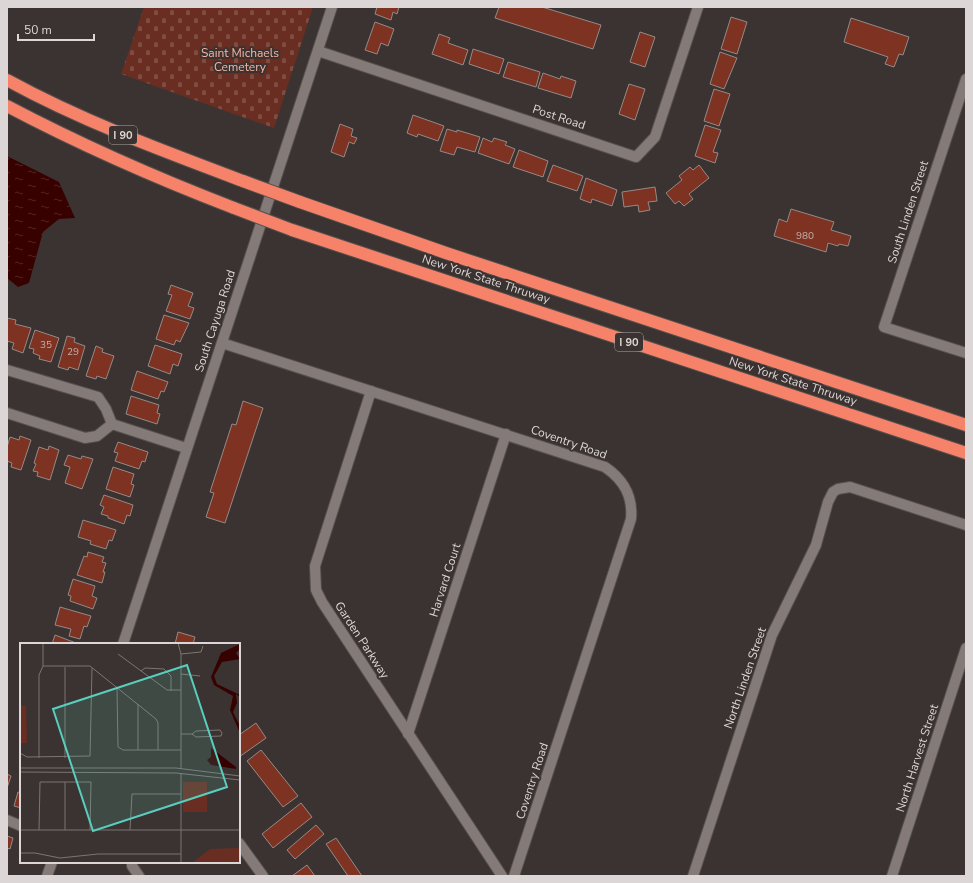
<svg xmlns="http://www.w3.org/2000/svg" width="973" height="883" viewBox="0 0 973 883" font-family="'Nunito Sans',sans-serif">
<defs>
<pattern id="cemetery-stones" width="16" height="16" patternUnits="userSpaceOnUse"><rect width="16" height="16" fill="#692e21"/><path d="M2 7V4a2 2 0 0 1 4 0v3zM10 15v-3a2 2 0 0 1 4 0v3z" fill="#7e4c40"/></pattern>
<pattern id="water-ripples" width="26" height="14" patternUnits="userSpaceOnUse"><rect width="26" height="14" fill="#370100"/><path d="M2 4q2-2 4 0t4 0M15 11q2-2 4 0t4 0" fill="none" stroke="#532524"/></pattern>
</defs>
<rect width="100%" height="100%" fill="#3b3331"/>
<path fill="url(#cemetery-stones)" d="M144,7H313L274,128L121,74Z"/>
<path fill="url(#water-ripples)" d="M7,156L59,182L75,218L59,219L43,232L29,283L18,287L7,278Z"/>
<g fill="#7e3322" stroke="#938a88">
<path d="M377,7H399L397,14L393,12L391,20L375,14Z"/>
<path d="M499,7H542L601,25L593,49L495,18Z"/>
<path d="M731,17L747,22L737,54L721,49Z"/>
<path d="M851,18L909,37L903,55L899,54L894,67L885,64L888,57L844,42Z"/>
<path d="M375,22L394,29L388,46L381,43L377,54L365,50Z"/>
<path d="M640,32L655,37L645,67L630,62Z"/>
<path d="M439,34L450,38L448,43L468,50L463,65L432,54Z"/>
<path d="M473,49L504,59L499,74L469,64Z"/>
<path d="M720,52L737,58L724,89L710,84Z"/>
<path d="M508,62L540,72L536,87L503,77Z"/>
<path d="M543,73L560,79L561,76L576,81L571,98L538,88Z"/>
<path d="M629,84L645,89L635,120L619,114Z"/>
<path d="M714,89L730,94L719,126L704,121Z"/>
<path d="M413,115L444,126L438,141L418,134L417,137L407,133Z"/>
<path d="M340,124L353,129L351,136L357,138L354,144L349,142L344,157L331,152Z"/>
<path d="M705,125L721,130L713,152L718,153L715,163L695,156Z"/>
<path d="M447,129L457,132V130L480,137L475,152L457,147L454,155L440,151Z"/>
<path d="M483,138L492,142L494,138L507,142L505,145L515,149L509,164L478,153Z"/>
<path d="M519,150L548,161L543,177L513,167Z"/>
<path d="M553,165L583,176L577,191L547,181Z"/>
<path d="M699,165L709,178L689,194L693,199L684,206L679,201L675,204L666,193L682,180L679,176L690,167L693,170Z"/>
<path d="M586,178L617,190L612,206L592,199L591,203L580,199Z"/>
<path d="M655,187L657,201L648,202L650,210L639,212L638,205L624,207L622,192Z"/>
<path d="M791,209L834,222L831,230L851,236L848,246L839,244L838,246L828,243L826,252L774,236L779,219L787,222Z"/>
<path d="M171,285L193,293L188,306L194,308L190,319L166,311L172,295L168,294Z"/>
<path d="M164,315L189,323L180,342L176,340L174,345L156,339Z"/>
<path d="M7,318L16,320L15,324L31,328L23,353L12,349L14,343L7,341Z"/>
<path d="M35,330L59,338L51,362L39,359L40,356L33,353L34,349L29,348Z"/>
<path d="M67,336L75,338L74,342L85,346L78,370L69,367L68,370L58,367Z"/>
<path d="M155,345L182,354L178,366L173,364L170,374L148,366Z"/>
<path d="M96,346L103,349L102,352L114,356L106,379L97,376L96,379L86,376Z"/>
<path d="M137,371L168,382L164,392L161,391L158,399L131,390Z"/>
<path d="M131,396L159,405L157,413L160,414L157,424L126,414Z"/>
<path d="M243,401L263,408L225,523L206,517L214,493L210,492L232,424L236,425Z"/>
<path d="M20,436L31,440L21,470L11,467L12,463L7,461V447L10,437L19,440Z"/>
<path d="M118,442L148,452L145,462L142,461L139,469L115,461L118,453L114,452Z"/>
<path d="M49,446L59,450L50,480L37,476L38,472L33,471L36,464L34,463L39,447L48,450Z"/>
<path d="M68,455L81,459L82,456L93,459L82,489L65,483L70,467L64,465Z"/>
<path d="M113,467L134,474L131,484L134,485L130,497L106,489Z"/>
<path d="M104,495L133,505L130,516L127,515L124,524L108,518V516L101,514L104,507L100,505Z"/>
<path d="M83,520L116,530L112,541L109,540L106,549L90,544L91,541L78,537Z"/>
<path d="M88,552L104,557L102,562L106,563L103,572H105L102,583L77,575L84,556L87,557Z"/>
<path d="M73,579L95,586L92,596L97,598L93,609L70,601L71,596L68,595Z"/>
<path d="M60,607L91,616L87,627L84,626L80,639L69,636L71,629L55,625Z"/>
<path d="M178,632L195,637L193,644H175Z"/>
<path d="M55,635L76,643L75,644H52Z"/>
<path d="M256,723L266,738L239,757V735Z"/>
<path d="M261,750L298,796L283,807L247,761Z"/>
<path d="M7,774L11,776L7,788Z"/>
<path d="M18,792L21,793V808L14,806Z"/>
<path d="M301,803L312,817L273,848L262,834Z"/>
<path d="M316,825L324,834L295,859L287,850Z"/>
<path d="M7,836L13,838L10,849L7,848Z"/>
<path d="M336,838L362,876H348L326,844Z"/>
<path d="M307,865L315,876H292Z"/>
</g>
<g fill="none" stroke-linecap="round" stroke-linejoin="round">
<defs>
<g id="street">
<path d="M318,51L636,157L655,137L698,7"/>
<path d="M966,79L884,327L966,353"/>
<path d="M222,343L605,467C624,480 633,496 631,519L514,876"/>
<path d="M7,370L98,397L106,409L112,424"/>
<path d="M371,391L315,566L316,590L322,602L502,876"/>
<path d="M7,413L85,438L97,436L112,424"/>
<path d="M112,424L186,448"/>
<path d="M408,734L506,434"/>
<path d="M7,820L21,826"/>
<path d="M239,843L263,876"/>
<path d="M132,862V866L139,876"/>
<path d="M693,876L772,635L816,545L828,502L833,492L838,489L850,487L966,525"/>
<path d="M892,876L966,648"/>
</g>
<g id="secondary">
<path d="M123,644L332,7"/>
<path d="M47,876L52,862"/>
</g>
<g id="highway">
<path d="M7,80C82,121 163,151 243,181"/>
<path d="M7,106C81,145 156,178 234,208"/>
<path d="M300,202L446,253L966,425"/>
<path d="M292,230L966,453"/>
</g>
</defs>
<use href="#street" stroke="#56504e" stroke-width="12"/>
<use href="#secondary" stroke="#56504e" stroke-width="12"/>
<use href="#highway" stroke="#56504e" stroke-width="14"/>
<use href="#street" stroke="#847b79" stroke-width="10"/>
<use href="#secondary" stroke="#847b79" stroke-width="10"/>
<use href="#highway" stroke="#f68369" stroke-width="12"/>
<defs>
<g id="highway-bridge">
<path d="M243,181L300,202"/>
<path d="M234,208L292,230"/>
</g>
</defs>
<use href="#highway-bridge" stroke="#56504e" stroke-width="14" stroke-linecap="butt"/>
<use href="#highway-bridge" stroke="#f68369" stroke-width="12"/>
</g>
<g text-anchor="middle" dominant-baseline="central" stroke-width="4" stroke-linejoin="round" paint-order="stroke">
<g font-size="10" fill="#c4aea9">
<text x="805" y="236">980</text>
<text x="46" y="345">35</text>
<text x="73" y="352">29</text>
</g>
<g fill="#3b3331" stroke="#aca6a4" stroke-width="1">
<rect x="109" y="126" width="28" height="18" rx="3"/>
<rect x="615" y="333" width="28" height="18" rx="3"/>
</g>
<g font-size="11" font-weight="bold" fill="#dcd7d6">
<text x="123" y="135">I 90</text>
<text x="629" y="342">I 90</text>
</g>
<g font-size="12" fill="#f7b3a3" stroke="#3b3331">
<text x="240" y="53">Saint Michaels<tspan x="240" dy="14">Cemetery</tspan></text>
</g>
<g font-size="12" fill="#dcd7d6" stroke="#3b3331">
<text transform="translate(559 117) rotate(18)">Post Road</text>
<text transform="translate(908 212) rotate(-72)">South Linden Street</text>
<text transform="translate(486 279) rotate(18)">New York State Thruway</text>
<text transform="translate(215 321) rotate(-72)">South Cayuga Road</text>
<text transform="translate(793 381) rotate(18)">New York State Thruway</text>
<text transform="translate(569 442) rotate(19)">Coventry Road</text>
<text transform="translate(445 580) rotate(-72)">Harvard Court</text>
<text transform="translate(362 640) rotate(57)">Garden Parkway</text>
<text transform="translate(745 678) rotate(-71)">North Linden Street</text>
<text transform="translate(917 758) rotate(-72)">North Harvest Street</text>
<text transform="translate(532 781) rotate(-72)">Coventry Road</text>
</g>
</g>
<g transform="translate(20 643)">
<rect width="220" height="220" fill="#3b3331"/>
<path d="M220,205V220H172L190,206Z" fill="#692e21"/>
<path d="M0,62L6,63L7,100H0ZM163,139H187V169H163Z" fill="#692e21"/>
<path d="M220,1V6L216,10L220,16L202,19L194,33L197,41L220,52V54L216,51L217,60L213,69L220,83V90L210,67L213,53L194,42L191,34L201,10ZM191,105L216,124V126L191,122L187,117L191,114Z" fill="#370100"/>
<path fill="none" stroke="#7b7573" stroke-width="1" d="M23,0V23H70L136,76L138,80V107M158,0L161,11V125M98,11L147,47H161M161,11L181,9L183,3M45,24V115M121,28L125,25L144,26L151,33V48M161,31L180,33M97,45L98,104L103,107H161M118,61V107M161,91H172L176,94L201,93L202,90L200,87L176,88L172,91M0,110L7,114L70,113L72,25M19,115V32L23,23M0,125H156L220,133M0,129L156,130L220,137M0,187H220M19,187L20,139H71L70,187M45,187V139M110,187L112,151H161M161,187V130M161,187V220M0,210H15L40,215L78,211H161"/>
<path fill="#59cebf" fill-opacity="0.15" stroke="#59cebf" stroke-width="2" d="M167,22L207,144L73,188L33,66Z"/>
<rect width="220" height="220" fill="none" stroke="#dcd7d6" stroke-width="2"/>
</g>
<rect width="973" height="883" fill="none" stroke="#dcd7d6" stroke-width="16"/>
<path d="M18 34v6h76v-6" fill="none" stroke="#dcd7d6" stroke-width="2"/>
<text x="24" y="34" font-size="12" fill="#dcd7d6" stroke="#3b3331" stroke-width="3" paint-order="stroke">50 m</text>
</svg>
